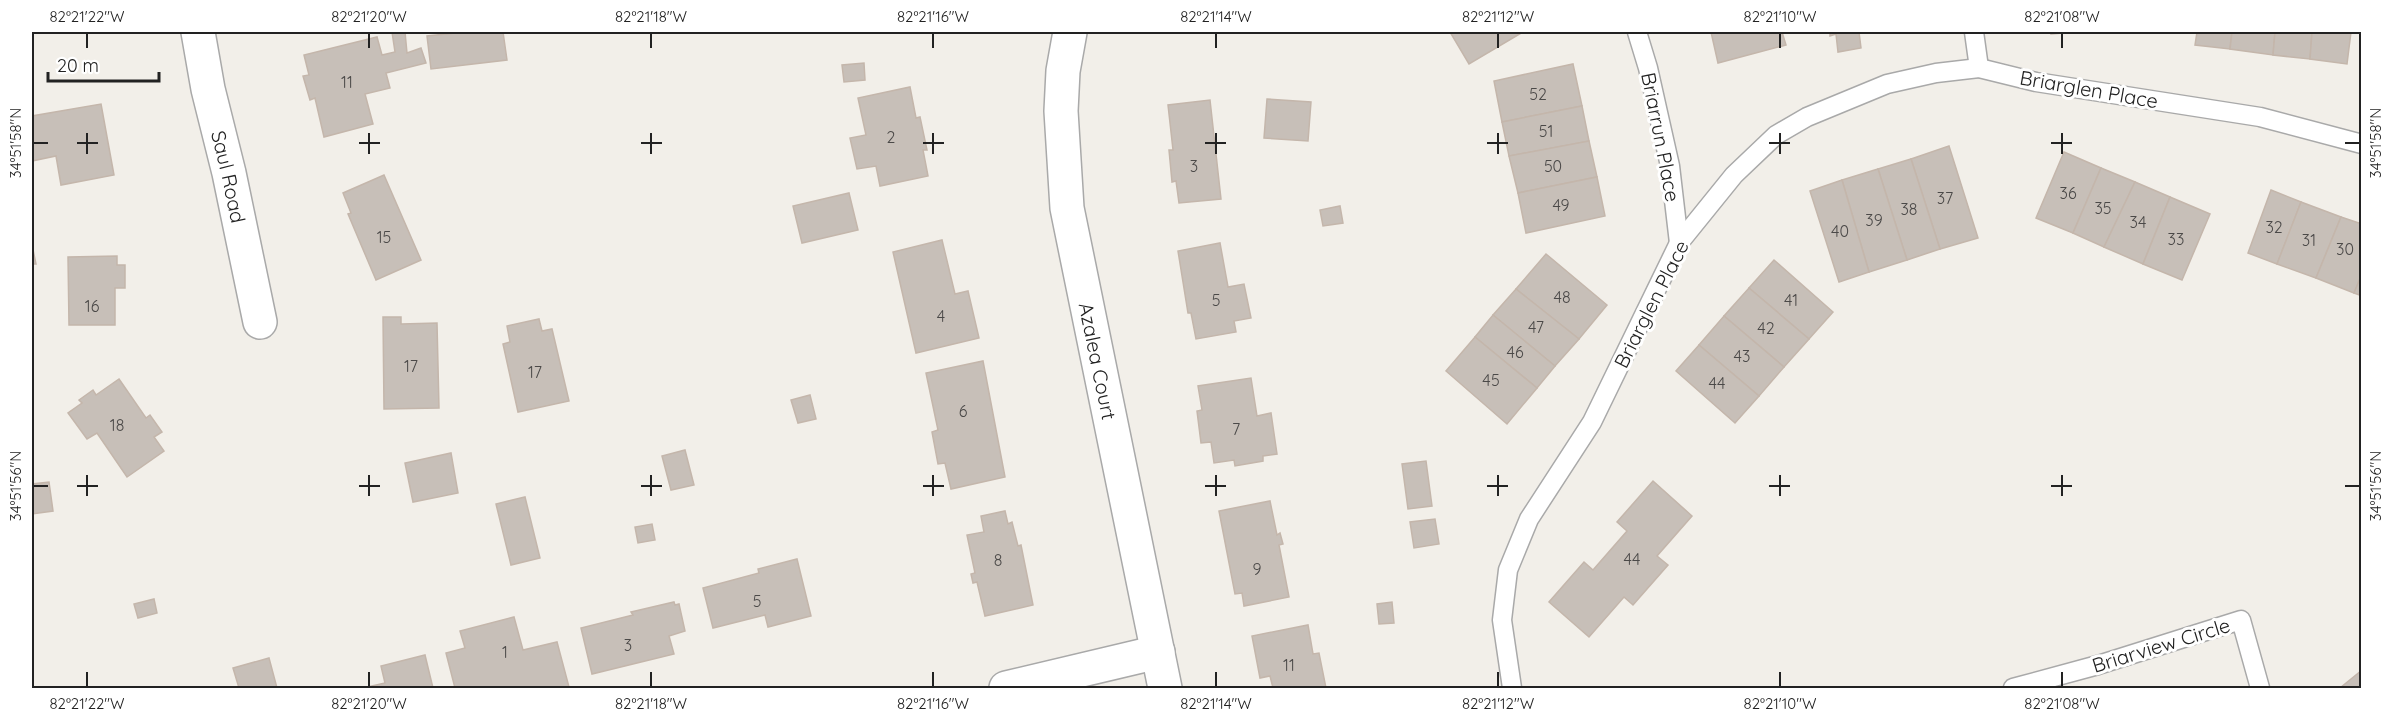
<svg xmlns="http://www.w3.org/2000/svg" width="2393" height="720" viewBox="0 0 2393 720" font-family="Quicksand,sans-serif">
<rect width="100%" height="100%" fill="#f2efe9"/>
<g fill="#c7bfb8" stroke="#c4b6ab" stroke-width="1.5">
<path d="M392,32H405L407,53L421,48L426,63L386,73L390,88L365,94L373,124L324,137L315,98L310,100L303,76L309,75L304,55L377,37L382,55L395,52Z"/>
<path d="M465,32H503L507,60L431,69L427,36Z"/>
<path d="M1450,32H1523L1469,64Z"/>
<path d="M1711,32H1782L1786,45L1718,63Z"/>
<path d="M1830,32H1866H1859L1861,48L1838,52L1836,34L1830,36Z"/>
<path d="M2051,32H2077L2051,34Z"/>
<path d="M2197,32H2232L2230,49L2195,45Z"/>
<path d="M2232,32H2275L2273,55L2230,49Z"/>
<path d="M2275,32H2312L2310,59L2273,55Z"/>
<path d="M2312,32H2351L2347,64L2310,59Z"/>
<path d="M864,63L865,80L844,82L842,65Z"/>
<path d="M1573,64L1582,106L1502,122L1494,81Z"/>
<path d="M910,87L916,118L920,117L927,150H923L928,176L880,186L876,166L857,169L850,138L866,135L858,98Z"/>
<path d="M1267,99L1311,102L1308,141L1264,138Z"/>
<path d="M1210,100L1221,199L1179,203L1176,181L1172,182L1169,150H1173L1168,105Z"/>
<path d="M101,104L114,175L61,185L56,156L32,161V116Z"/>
<path d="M1582,106L1589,141L1509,156L1502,122Z"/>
<path d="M1589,141L1597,177L1518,193L1509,156Z"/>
<path d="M1949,146L1978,238L1940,249L1911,159Z"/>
<path d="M2064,152L2101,168L2073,233L2036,218Z"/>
<path d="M1911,159L1940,249L1907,260L1878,169Z"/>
<path d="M2101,168L2135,182L2104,247L2073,233Z"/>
<path d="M1878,169L1907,260L1869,272L1842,180Z"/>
<path d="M384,175L421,260L376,280L348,214L351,213L343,193Z"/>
<path d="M1597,177L1605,216L1526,233L1518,193Z"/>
<path d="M1842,180L1869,272L1839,282L1810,191Z"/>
<path d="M2135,182L2170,197L2143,264L2104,247Z"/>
<path d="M2271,190L2301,202L2277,264L2248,253Z"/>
<path d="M849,193L858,230L802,243L793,206Z"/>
<path d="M2170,197L2210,214L2182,280L2143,264Z"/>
<path d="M2301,202L2341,217L2316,278L2277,264Z"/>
<path d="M1340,206L1343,223L1323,226L1320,210Z"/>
<path d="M2341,217L2362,224V274L2354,293L2316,278Z"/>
<path d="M942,240L955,294L968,291L979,338L916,353L893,252Z"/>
<path d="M1220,243L1228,287L1244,284L1251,318L1234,321L1236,332L1196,339L1191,313H1188L1178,251Z"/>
<path d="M32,245L36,264H32Z"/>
<path d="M1546,254L1607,305L1579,339L1516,289Z"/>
<path d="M117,256V265H125V288H115V325H69L68,257Z"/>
<path d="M1774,260L1833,312L1809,339L1749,288Z"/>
<path d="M2362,274V296L2354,293Z"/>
<path d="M1749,288L1809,339L1784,367L1724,316Z"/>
<path d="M1516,289L1579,339L1555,366L1493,315Z"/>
<path d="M1493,315L1555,366L1537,388L1475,337Z"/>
<path d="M1724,316L1784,367L1759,396L1699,345Z"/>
<path d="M383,317H401V324L437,323L439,408L384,409Z"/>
<path d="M539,319L542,331L552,329L569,401L518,412L503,344L510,342L507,326Z"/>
<path d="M1475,337L1537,388L1507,424L1446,371Z"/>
<path d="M1699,345L1759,396L1735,423L1676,371Z"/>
<path d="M983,361L1005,477L951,489L945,463L938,464L932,432L938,430L926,373Z"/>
<path d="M1251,378L1257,416L1271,413L1277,454L1263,456V461L1235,466L1234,460L1214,463L1211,442L1201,443L1197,411L1202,410L1198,386Z"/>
<path d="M119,379L146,418L150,415L162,432L154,437L164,451L127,477L97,433L87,439L68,413L82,403L79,400L93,390L96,395Z"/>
<path d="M810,395L816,419L798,423L791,400Z"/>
<path d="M685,450L694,485L671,490L662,456Z"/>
<path d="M451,453L458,493L413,502L405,463Z"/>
<path d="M1426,461L1432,506L1408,509L1402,464Z"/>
<path d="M1653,481L1692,516L1657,556L1668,565L1633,605L1624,597L1589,637L1549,602L1584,562L1593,570L1627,531L1617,522Z"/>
<path d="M49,482L53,511L32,514V484Z"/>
<path d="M525,497L540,558L511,565L496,504Z"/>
<path d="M1270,501L1277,535L1280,533L1283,544L1279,545L1289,597L1244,606L1242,593L1235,594L1219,511Z"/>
<path d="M1005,511L1008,524L1012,522L1018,546L1021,545L1033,605L985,616L977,582L973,583L971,574L975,573L967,535L984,532L981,516Z"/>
<path d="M1435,519L1439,544L1414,548L1410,522Z"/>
<path d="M652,524L655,540L638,543L635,527Z"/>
<path d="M797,559L811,616L768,627L765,615L713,628L703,588L759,573L758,569Z"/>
<path d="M154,599L157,613L138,618L134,604Z"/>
<path d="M674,602L675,605L679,604L685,631L669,636L674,654L592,674L581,628L633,615L631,612Z"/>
<path d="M1392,602L1394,623L1379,624L1377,604Z"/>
<path d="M514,617L523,650L557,642L569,687L455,688L446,653L465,648L460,631Z"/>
<path d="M1308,625L1313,654L1319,653L1326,688H1273L1270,676L1260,678L1252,636Z"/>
<path d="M425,655L433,688H363L385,683L381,666Z"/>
<path d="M269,658L277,688H239L233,668Z"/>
<path d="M2362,670V688H2340Z"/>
</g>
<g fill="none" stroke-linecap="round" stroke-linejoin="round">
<defs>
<g id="lane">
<path d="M1637,32L1648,68L1670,166L1679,243"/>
<path d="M1974,32L1979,68"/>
<path d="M1512,688L1502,620L1508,570L1529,519L1592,422L1679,243L1734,175L1776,135L1807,117L1887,84L1936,73L1979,68L2036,82L2260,117L2362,144"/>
<path d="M2013,688L2098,665L2241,620L2260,688"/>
</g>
<g id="street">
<path id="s1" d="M198,32L208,89L229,173L260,322"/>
<path id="s2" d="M1070,32L1063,71L1061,111L1067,208L1165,688"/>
<path d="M1006,688L1158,652"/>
</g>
</defs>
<use href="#lane" stroke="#a9a9a9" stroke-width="21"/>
<use href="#street" stroke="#a9a9a9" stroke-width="36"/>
<use href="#lane" stroke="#fff" stroke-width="18"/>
<use href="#street" stroke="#fff" stroke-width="33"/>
</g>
<path fill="none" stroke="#222" stroke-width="2" d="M87,33V48M369,33V48M651,33V48M933,33V48M1216,33V48M1498,33V48M1780,33V48M2062,33V48M87,133V154M369,133V154M651,133V154M933,133V154M1216,133V154M1498,133V154M1780,133V154M2062,133V154M33,143H48M77,143H98M359,143H380M641,143H662M923,143H944M1205,143H1226M1487,143H1508M1769,143H1790M2051,143H2072M2345,143H2360M87,475V496M369,475V496M651,475V496M933,475V496M1216,475V496M1498,475V496M1780,475V496M2062,475V496M33,486H48M77,486H98M359,486H380M641,486H662M923,486H944M1205,486H1226M1487,486H1508M1769,486H1790M2051,486H2072M2345,486H2360M87,672V687M369,672V687M651,672V687M933,672V687M1216,672V687M1498,672V687M1780,672V687M2062,672V687"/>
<g text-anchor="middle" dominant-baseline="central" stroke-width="6" stroke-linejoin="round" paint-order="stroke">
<g font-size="16" fill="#4b4948">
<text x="347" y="82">11</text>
<text x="1538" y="94">52</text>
<text x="1546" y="131">51</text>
<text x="891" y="137">2</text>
<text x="1194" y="166">3</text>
<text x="1553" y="166">50</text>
<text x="2068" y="193">36</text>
<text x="1945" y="198">37</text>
<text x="1561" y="205">49</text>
<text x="2103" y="208">35</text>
<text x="1909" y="209">38</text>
<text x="1874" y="220">39</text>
<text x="2138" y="222">34</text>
<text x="2274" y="227">32</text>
<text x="1840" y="231">40</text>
<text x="384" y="237">15</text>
<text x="2176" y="239">33</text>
<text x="2309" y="240">31</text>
<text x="2345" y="249">30</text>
<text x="1562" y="297">48</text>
<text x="1216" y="300">5</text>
<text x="1791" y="300">41</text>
<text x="92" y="306">16</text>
<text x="941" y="316">4</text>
<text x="1536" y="327">47</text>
<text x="1766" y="328">42</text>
<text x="1515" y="352">46</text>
<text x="1742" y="356">43</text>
<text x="411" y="366">17</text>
<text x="535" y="372">17</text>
<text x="1491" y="380">45</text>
<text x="1717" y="383">44</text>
<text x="963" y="411">6</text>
<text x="117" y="425">18</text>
<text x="1236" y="429">7</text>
<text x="1632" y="559">44</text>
<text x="998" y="560">8</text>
<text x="1257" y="569">9</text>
<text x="757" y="601">5</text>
<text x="628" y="645">3</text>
<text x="505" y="652">1</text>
<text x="1289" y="665">11</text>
</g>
<g font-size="20" fill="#222" stroke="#fff">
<text transform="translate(2089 89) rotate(10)">Briarglen Place</text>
<text transform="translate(1661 137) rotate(79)">Briarrun Place</text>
<text stroke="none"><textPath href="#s1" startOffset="148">Saul Road</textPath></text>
<text transform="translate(1651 304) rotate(-63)">Briarglen Place</text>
<text stroke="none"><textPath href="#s2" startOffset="333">Azalea Court</textPath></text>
<text transform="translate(2161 645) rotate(-17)">Briarview Circle</text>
</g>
</g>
<rect width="2393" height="720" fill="none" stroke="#ffffff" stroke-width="66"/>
<path d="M48 72v9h111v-9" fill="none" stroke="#222222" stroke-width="3"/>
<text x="57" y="72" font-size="18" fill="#222222" stroke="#ffffff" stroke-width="4.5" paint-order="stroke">20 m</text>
<rect x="33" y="33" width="2327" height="654" fill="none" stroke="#222" stroke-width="2"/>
<g font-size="15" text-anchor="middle" fill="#222">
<text x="87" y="22">82°21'22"W</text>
<text x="369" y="22">82°21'20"W</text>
<text x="651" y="22">82°21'18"W</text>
<text x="933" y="22">82°21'16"W</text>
<text x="1216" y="22">82°21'14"W</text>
<text x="1498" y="22">82°21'12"W</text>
<text x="1780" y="22">82°21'10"W</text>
<text x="2062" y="22">82°21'08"W</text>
<text transform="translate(16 143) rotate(-90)" y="5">34°51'58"N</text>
<text transform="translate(2376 143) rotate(-90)" y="5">34°51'58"N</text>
<text transform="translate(16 486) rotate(-90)" y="5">34°51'56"N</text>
<text transform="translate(2376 486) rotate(-90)" y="5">34°51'56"N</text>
<text x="87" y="709">82°21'22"W</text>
<text x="369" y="709">82°21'20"W</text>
<text x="651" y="709">82°21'18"W</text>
<text x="933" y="709">82°21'16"W</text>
<text x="1216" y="709">82°21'14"W</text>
<text x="1498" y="709">82°21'12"W</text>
<text x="1780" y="709">82°21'10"W</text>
<text x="2062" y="709">82°21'08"W</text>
</g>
</svg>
